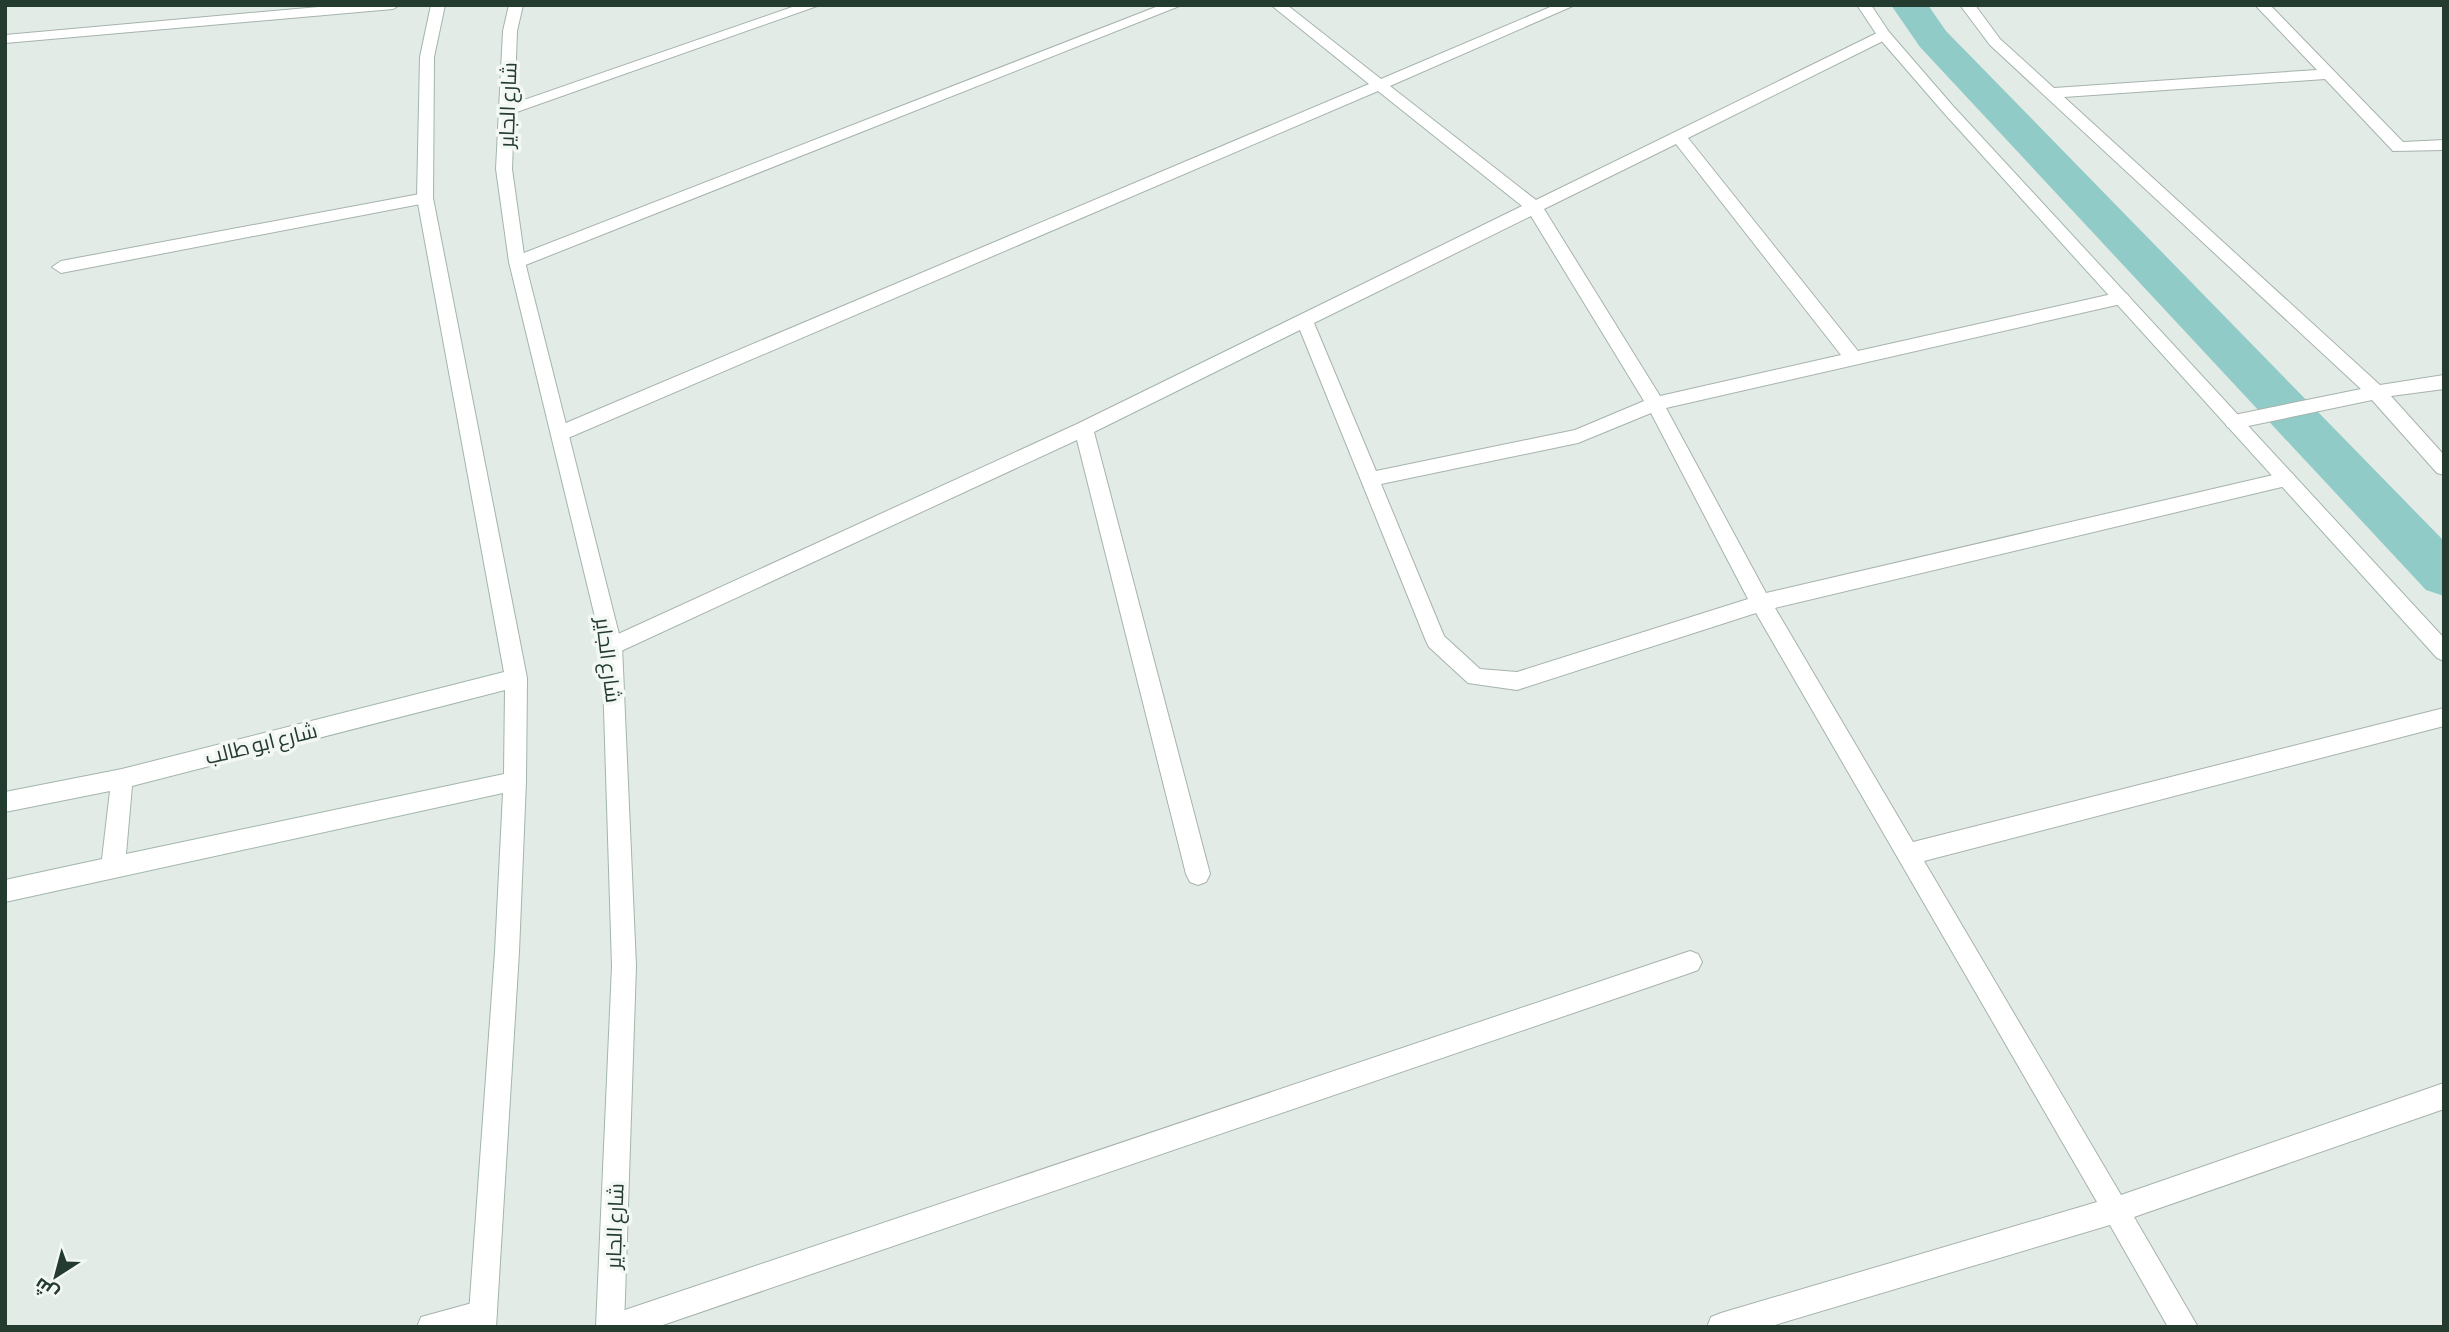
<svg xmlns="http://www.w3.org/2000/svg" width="2449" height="1332" viewBox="0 0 2449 1332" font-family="'Asap Condensed',Cairo,sans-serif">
<rect width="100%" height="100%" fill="#e3ebe6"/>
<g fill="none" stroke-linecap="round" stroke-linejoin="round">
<path fill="#90cbc7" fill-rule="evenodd" d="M1891,5H1928L1946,31L2444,541V596L2426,590L1920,47Z"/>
<defs>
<path id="lane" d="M425,193L431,194L433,198L431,202L61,273L52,267L61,261Z"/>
<g id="street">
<path d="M341,5H400L393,9L5,43V35Z"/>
<path d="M798,5H820L511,114L506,116L498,111L501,108Z"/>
<path d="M1161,5H1182L523,266L517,268L509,262L511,258Z"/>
<path d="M1271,5H1287L1381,79L1555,5H1575L1390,86L1536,200L1879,32H1889L1891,35L1889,38L1688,138L1858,351L2121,292L2127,294L2130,298L2127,302L2121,304L1666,408L1766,593L2286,472L2293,474L2296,479L2293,484L2286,486L1775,608L1913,842L2444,708V726L1924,861L2121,1195L2444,1083V1109L2134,1217L2198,1327H2168L2110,1225L1768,1327H1707L1711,1317L1721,1313L2097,1202L1756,613L1517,690L1468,683L1429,647L1426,641L1300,330L1094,432L1210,874L1206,882L1198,885L1190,882L1186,874L1077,440L619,652L612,655L605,652L602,646L605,640L1077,424L1522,206L1378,91L568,438H554L552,433L554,428L1369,84ZM1676,144L1841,355L1660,396L1544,209ZM1531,216L1644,401L1575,430L1376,471L1314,323ZM1651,413L1748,599L1517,672L1480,669L1444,636L1381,484L1578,443Z"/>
<path d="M1960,5H1975L2000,39L2054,88L2317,70L2255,5H2270L2403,142L2444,140V150L2393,151L2325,79L2064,97L2380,385L2444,375V389L2391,396L2444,455V475L2437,473L2372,400L2234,429L2227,427L2225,422L2227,417L2234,415L2361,389L1990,45Z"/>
<path d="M1690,951L1698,954L1702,962L1698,970L1690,973L657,1327H602L606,1317L616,1313Z"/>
<path d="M483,1300L493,1304L497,1314L493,1324L485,1327H417L421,1317Z"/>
</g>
<g id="secondary">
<path d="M431,5H445L434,57L433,198L527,678L526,781L519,952L496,1327H468L495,952L503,793L5,902V880L102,859L110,791L5,812V792L122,769L504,672L417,198L420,57ZM505,690L504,774L126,854L132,786Z"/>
<path d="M509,5H523L517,31L512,169L525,262L622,646L636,966L624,1327H596L612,966L602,646L509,262L496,169L503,31Z"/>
<path d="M1857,5H1871L1889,32L1953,106L2444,638V661L2437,658L1943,112L1879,38Z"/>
</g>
</defs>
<use href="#lane" stroke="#a6b3ac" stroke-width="2"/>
<use href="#street" stroke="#a6b3ac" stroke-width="2"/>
<use href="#secondary" stroke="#a2b6ab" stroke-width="2"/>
<use href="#lane" fill="#fff" fill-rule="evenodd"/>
<use href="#street" fill="#fff" fill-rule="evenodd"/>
<use href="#secondary" fill="#fff" fill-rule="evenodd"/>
</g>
<g text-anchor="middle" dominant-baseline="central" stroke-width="7" stroke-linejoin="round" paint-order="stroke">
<g font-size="21" fill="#243b30" stroke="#f3f8f4">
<text transform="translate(507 105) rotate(-88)">شارع الجاير</text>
<text transform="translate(609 660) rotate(83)">شارع الجاير</text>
<text transform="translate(261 743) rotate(-14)">شارع ابو طالب</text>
<text transform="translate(614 1226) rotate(-88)">شارع الجاير</text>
</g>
</g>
<rect width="2449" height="1332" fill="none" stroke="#243b30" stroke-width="14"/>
<g transform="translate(56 1276) rotate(216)" stroke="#f3f8f4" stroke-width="5" paint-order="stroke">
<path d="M0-5L12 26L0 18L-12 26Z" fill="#243b30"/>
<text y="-10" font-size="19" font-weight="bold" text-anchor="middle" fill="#243b30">ش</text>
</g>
</svg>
